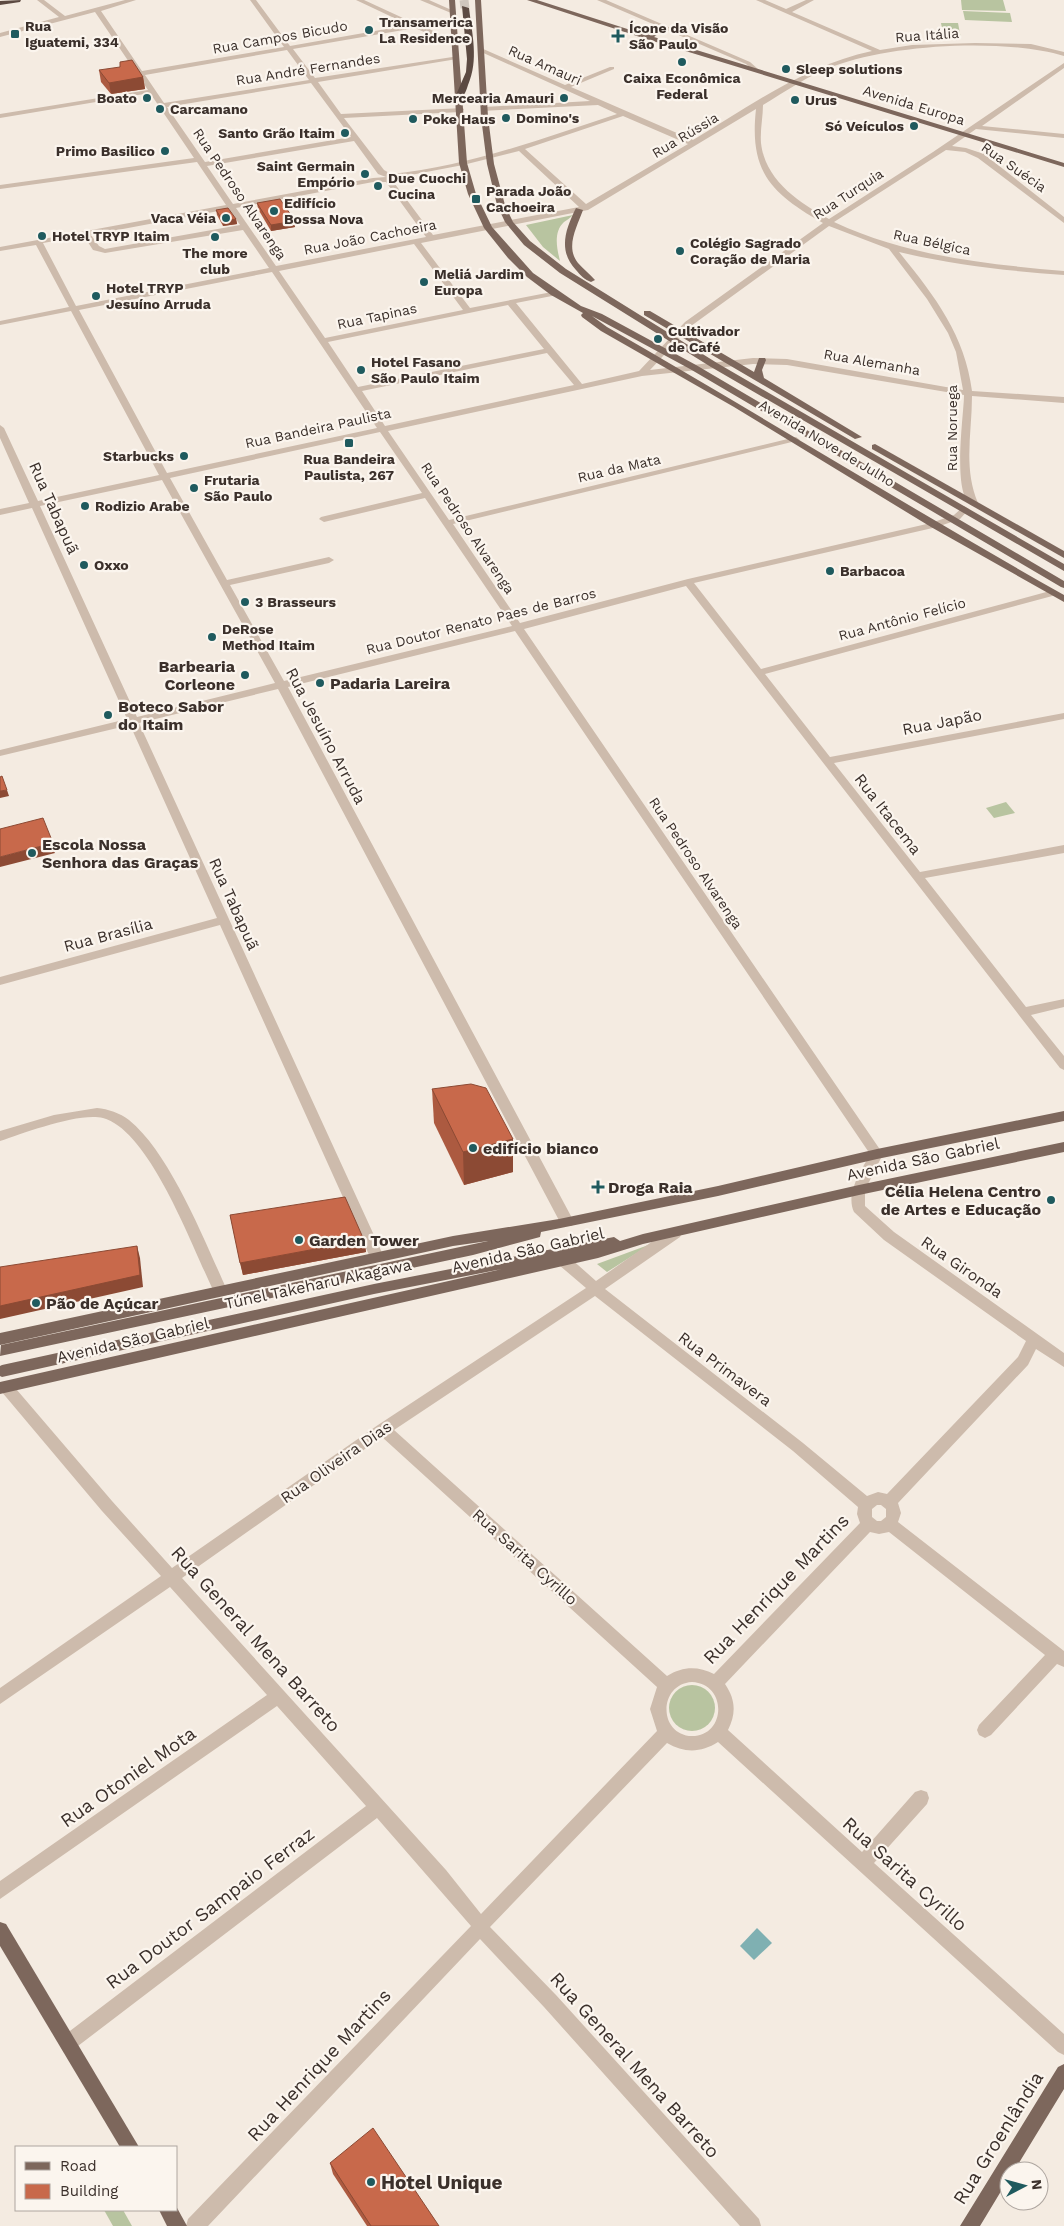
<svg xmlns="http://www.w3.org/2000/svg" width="1064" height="2226" viewBox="0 0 1064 2226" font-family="'Work Sans',sans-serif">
<rect width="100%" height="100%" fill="#f4ebe1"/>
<g fill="#b8c4a0">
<path d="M961,0H1003L1006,11L962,10Z"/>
<path d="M963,11L1010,13L1012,22L965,20Z"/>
<path d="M941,23H958L961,39L944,38Z"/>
<path d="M573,215C570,218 567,220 564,222C553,232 557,249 560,261L543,247L526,225Z"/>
<path d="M1006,802L1015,813L994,818L986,808Z"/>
<path d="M651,1244L607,1272L597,1264Z"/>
<circle cx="692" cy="1708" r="23"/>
<path d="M104,2210H123L132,2226H113Z"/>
</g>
<path fill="#7fb0b2" d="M757,1928L772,1943L754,1960L740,1946Z"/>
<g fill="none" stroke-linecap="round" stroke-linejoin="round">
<path stroke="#cfc6bd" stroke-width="9" stroke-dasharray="9 4.5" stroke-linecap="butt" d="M464,0L465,8"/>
<g fill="#cdbbac" fill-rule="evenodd">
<path d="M37,0H44L65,16L125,0H136L101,11L142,71L284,47L250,0H256L290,46L409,25L356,0H364L416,24L456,18V20L423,26L458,43L459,44L456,46L415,28L293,49L315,78L459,56V58L457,59L318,82L341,114L463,108L464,110L460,112L344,118L384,170L391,174C469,166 544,138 617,114L598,105L481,111V107H484L590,101L479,51L478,50L481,48L565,85L610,67H614V69L571,87L693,140C750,106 806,65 872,51L756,0H765L786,9L806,0H814L792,12L880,50L912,45L975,43L1031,44L1064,52V56C1004,38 893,44 834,66C809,75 786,91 763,105C763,117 760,130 761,143C765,180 799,203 829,219L933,152L1064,63V68L982,126L1064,134V138L976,129L952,146L966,148L984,154L1064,217V223L978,158L965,152L946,150L834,222C907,256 985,264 1064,271V275C1009,271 953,265 899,252C934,295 965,335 972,391L1064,397V403L972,396C972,432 963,468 978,503L976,505L973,506C951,498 964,415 964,395L787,365L753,364L642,376L388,431L449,520L796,437L800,440L453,524L520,623L688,579L931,523L954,515L964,506L969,509L960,519L937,527L694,583L761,669L1050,591H1056L1058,593L1056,595L765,674L830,757L1064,713V719L834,763L920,872L1064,845V853L925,878L1026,1007L1064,999V1007L1031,1015L1064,1056V1070L1060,1068L686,586L524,629L881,1151L883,1154L865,1190V1206L894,1232L1064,1353V1367L1036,1349L1028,1365L898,1503L901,1513L898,1522L1064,1651V1667L1057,1664L991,1735L985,1738L979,1735L977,1730L979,1725L1045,1655L889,1532L879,1534L870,1532L725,1684C736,1700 736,1714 728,1730L862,1852L915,1792L921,1790L927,1792L929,1798L927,1804L874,1863L1064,2034V2055L1058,2052L718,1742C701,1753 684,1753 667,1743L490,1927L556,1995L759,2219L761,2226H740L544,2007L480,1939L208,2226H186L188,2219L471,1926L377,1818L74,2049L68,2052L62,2049L59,2043L62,2037L366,1806L277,1706L0,1899V1881L267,1695L170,1587L0,1704V1688L161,1576L102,1511L1,1391V1383L6,1381L11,1383L112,1501L172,1568L378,1425L586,1288L559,1265L557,1261L559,1257L564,1256L569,1257L596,1281L670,1229H680L682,1233L680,1237L605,1289L803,1443L867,1496L878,1492L887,1494L1018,1357L1026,1341L884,1240L854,1212C845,1193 862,1170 870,1154L515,631L288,687L572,1218L574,1222L572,1226H562L278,689L139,723L384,1257L382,1261H372L370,1257L220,925L0,985V977L217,918L130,725L0,756V750L127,719L32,508L0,515V509L29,503L0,438V425L4,428L38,501L159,475L71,311L0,325V321L69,307L36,245L0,251V247L226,205L197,162L0,189V185L194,158L150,93L0,118V114L148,90L95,12L0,37V33L59,17ZM287,50L309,80L164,103L145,75ZM311,83L351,137L205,162L167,107ZM756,109C749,172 771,193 823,223L685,322L639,371L582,384L516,303L557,295V291L470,308L421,243L588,210ZM623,116L688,144L586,204L525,149ZM354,141L378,174L386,177L373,178L233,204L207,166ZM519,151L579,207L433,235L392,180L395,178L463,165ZM373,182H386L426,237L276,266L236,208ZM229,209L240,225L105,249L99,246L91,235ZM829,226L889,249L927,299L948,333L956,352L963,390L787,359L753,358L650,370L691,326ZM243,230L269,268L76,306L43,243L84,236L93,250L105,253ZM414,244L463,310L325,338L279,271ZM272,272L377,428L167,473L79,310ZM508,305L544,349L358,387L328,342ZM547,353L574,385L385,426L362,391ZM380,432L422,493L321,517L319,519L324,522L425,498L512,626L284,681L230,585L329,563L334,560L329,557L227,580L170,478ZM162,480L275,683L137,717L40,506ZM595,1296L793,1451L858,1507L857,1514L860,1523L714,1674C698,1666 683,1666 667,1676L394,1430ZM382,1437L657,1687L650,1709L657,1731L481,1914L446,1870L182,1578ZM877,1505H881L886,1509V1517L881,1521H877L872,1517V1509ZM692,1682C728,1684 726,1736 692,1736C658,1735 658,1684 692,1682Z"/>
<path d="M420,0H429L456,12L451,13Z"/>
<path d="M597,0H606L750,62L759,70L754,71L746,64Z"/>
<path d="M97,1108C108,1109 120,1113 129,1120C170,1153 205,1242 227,1290L225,1294L220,1295L215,1294C194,1252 151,1131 103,1118C79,1112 24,1133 0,1141V1131L54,1115Z"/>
</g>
<g fill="#7d675c" fill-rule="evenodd">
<path d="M449,0H455L467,163L476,194L492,227L533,273L581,306L602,314L696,365L1064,581V588L1061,587L690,369L592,316L607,327C760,415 910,508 1064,595V602L931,527L734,407L601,331L582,317L581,315L583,313L551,295L527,277L508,258L484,228L468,194L459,163Z"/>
<path d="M475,0H481L488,117L494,164L505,205L513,222L530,241L566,269L717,363L1064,564V571L711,367L560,273L524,245L505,222L497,205L487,164L481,117Z"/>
<path d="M527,0H537L646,35L653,33L662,26H666V28L654,37L1064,163V167L643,38Z"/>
<path d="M576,208L583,210C577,227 565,247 578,263C583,269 590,274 595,280L591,282C585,280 580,275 576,270C558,251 565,230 576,208Z"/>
<path d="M644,311H650L754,372L759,358H765L766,360L762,370L764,378L862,437L855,439L644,315Z"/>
<path d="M875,444L1064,551V558L872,449V445Z"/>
<path d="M1064,1111V1121L877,1159L718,1196L541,1232L540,1237L473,1255L0,1356L1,1345L488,1241L453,1246L0,1345V1333L453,1236L559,1219L718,1186L877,1149Z"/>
<path d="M1064,1142V1152L859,1195L643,1244L598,1258L0,1394V1382L502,1269L374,1294L2,1377L0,1376V1366L2,1365L374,1284L614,1237L620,1241L643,1234L859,1185Z"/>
<path d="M0,1922L6,1924L139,2147H120L0,1946Z"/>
<path d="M1064,2064V2089L1014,2171H1009V2178L980,2226H960L1058,2067Z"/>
<path d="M176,2206L187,2226H167L159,2210H176Z"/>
</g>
<g fill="#5c4a42" fill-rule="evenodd">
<path d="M21,0L20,2L0,5V1Z"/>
<path d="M462,6L469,8C472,34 479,60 468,85C466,91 465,95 460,98L456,95L466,72L467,59Z"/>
</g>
</g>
<g fill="#ac5a40">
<path d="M99,70L143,77L145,89L111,94L101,82Z"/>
<path d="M257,203L295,227L271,231L258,209Z"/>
<path d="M216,210L236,219L237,224L223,226L217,215Z"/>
<path d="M432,1089L513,1139V1172L464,1185L434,1123Z"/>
<path d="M230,1215L364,1240L366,1252L243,1275Z"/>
<path d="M330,2163L439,2226H367L333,2174Z"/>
</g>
<g fill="#8c4a34">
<path d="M143,77L145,89L111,94L109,83Z"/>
<path d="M236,219L237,224L223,226V221Z"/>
<path d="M295,221V227L271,231V225Z"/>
<path d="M7,790L9,796L0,798V791Z"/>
<path d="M53,843L55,853L0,867V857Z"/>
<path d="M513,1139V1172L464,1185L463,1152Z"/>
<path d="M364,1240L366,1252L243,1275L240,1263Z"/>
<path d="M137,1246L140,1258L143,1287L0,1319V1306Z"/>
</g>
<g fill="#c8694b" stroke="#8c4a34">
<path d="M132,60L143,77L109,83L99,70L120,67V62Z"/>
<path d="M280,199L295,221L271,225L257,203Z"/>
<path d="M228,208L236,219L223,221L216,210Z"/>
<path d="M2,776L7,790L0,791V777Z"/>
<path d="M43,818L53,843L0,857V829Z"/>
<path d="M471,1084L486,1088L513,1139L463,1152L432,1089Z"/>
<path d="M345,1197L364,1240L240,1263L230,1215Z"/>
<path d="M137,1246L140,1275L0,1306V1267Z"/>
<path d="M373,2128L439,2226H371L330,2163Z"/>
</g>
<g fill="#1f5a5e" stroke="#fbf5ee" stroke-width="2">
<circle cx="369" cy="30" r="5"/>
<rect x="10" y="29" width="10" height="10" rx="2.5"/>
<path d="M615.5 28.5h5v5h5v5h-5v5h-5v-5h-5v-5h5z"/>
<circle cx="682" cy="62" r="5"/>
<circle cx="786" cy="69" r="5"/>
<circle cx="147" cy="98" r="5"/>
<circle cx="564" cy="98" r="5"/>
<circle cx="795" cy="100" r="5"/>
<circle cx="160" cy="109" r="5"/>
<circle cx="506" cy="118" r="5"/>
<circle cx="413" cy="119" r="5"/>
<circle cx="914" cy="126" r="5"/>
<circle cx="345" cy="133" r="5"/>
<circle cx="165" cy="151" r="5"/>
<circle cx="365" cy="174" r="5"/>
<circle cx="378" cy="186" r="5"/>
<rect x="471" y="194" width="10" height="10" rx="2.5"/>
<circle cx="274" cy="211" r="5"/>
<circle cx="226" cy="218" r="5"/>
<circle cx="42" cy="236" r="5"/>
<circle cx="215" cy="237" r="5"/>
<circle cx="680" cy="251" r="5"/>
<circle cx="424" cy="282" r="5"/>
<circle cx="96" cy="296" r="5"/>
<circle cx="658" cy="339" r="5"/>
<circle cx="361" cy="370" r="5"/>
<rect x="344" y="438" width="10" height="10" rx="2.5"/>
<circle cx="184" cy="456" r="5"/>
<circle cx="194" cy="488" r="5"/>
<circle cx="85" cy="506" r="5"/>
<circle cx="84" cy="565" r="5"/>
<circle cx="830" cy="571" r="5"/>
<circle cx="245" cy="602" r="5"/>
<circle cx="212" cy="637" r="5"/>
<circle cx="245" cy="675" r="5"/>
<circle cx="320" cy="683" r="5"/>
<circle cx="108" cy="715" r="5"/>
<circle cx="32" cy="853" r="5"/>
<circle cx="473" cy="1148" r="5"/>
<path d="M595.5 1179.5h5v5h5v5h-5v5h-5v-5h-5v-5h5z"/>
<circle cx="1051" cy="1200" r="5"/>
<circle cx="299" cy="1240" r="5"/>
<circle cx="36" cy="1303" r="5"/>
<circle cx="371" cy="2182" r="5"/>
</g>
<g text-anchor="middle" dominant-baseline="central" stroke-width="4.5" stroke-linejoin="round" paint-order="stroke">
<g font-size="14" font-weight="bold" fill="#3b302b" stroke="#fbf5ee" text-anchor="start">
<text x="379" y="22">Transamerica<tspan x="379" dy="16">La Residence</tspan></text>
<text x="25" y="26">Rua<tspan x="25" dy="16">Iguatemi, 334</tspan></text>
<text x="629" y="28">Ícone da Visão<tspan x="629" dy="16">São Paulo</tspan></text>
<text x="796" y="69">Sleep solutions</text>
<text x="682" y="78" text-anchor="middle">Caixa Econômica<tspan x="682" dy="16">Federal</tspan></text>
<text x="137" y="98" text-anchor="end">Boato</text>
<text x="554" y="98" text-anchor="end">Mercearia Amauri</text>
<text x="805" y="100">Urus</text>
<text x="170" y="109">Carcamano</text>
<text x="516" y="118">Domino's</text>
<text x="423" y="119">Poke Haus</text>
<text x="904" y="126" text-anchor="end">Só Veículos</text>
<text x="335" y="133" text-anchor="end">Santo Grão Itaim</text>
<text x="155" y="151" text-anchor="end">Primo Basilico</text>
<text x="355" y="166" text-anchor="end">Saint Germain<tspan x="355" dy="16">Empório</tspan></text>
<text x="388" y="178">Due Cuochi<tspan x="388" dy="16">Cucina</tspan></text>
<text x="486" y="191">Parada João<tspan x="486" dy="16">Cachoeira</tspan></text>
<text x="284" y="203">Edifício<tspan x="284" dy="16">Bossa Nova</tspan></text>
<text x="216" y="218" text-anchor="end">Vaca Véia</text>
<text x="52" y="236">Hotel TRYP Itaim</text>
<text x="690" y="243">Colégio Sagrado<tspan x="690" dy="16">Coração de Maria</tspan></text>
<text x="215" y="253" text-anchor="middle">The more<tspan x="215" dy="16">club</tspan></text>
<text x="434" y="274">Meliá Jardim<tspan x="434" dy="16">Europa</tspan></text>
<text x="106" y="288">Hotel TRYP<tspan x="106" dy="16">Jesuíno Arruda</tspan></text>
<text x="668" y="331">Cultivador<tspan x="668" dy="16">de Café</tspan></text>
<text x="371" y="362">Hotel Fasano<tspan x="371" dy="16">São Paulo Itaim</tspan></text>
<text x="174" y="456" text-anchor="end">Starbucks</text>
<text x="349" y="459" text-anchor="middle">Rua Bandeira<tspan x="349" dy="16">Paulista, 267</tspan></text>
<text x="204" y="480">Frutaria<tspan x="204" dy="16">São Paulo</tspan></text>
<text x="95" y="506">Rodizio Arabe</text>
<text x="94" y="565">Oxxo</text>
<text x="840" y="571">Barbacoa</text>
<text x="255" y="602">3 Brasseurs</text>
<text x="222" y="629">DeRose<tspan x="222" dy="16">Method Itaim</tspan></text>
</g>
<g font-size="14" fill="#3b302b" stroke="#fbf5ee">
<text transform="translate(927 35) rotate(-4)">Rua Itália</text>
<text transform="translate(280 37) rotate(-10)">Rua Campos Bicudo</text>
<text transform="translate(545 65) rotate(24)">Rua Amauri</text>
<text transform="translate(308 69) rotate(-9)">Rua André Fernandes</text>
<text transform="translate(914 105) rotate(17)">Avenida Europa</text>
<text transform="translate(685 135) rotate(-31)">Rua Rússia</text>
<text transform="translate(1014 167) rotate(35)">Rua Suécia</text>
<text transform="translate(240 194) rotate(56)">Rua Pedroso Alvarenga</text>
<text transform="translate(848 194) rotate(-33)">Rua Turquia</text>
<text transform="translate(370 237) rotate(-11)">Rua João Cachoeira</text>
<text transform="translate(932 242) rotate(12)">Rua Bélgica</text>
<text transform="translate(377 316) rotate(-12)">Rua Tapinas</text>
<text transform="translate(872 362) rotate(10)">Rua Alemanha</text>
<text transform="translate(318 428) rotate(-12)">Rua Bandeira Paulista</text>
<text transform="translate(952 428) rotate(-90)">Rua Noruega</text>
<text transform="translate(827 443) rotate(31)">Avenida Nove de Julho</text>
<text transform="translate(619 468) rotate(-13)">Rua da Mata</text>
<text transform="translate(468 528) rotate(56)">Rua Pedroso Alvarenga</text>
<text transform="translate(902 619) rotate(-15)">Rua Antônio Felício</text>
<text transform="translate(481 621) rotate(-14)">Rua Doutor Renato Paes de Barros</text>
<text transform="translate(696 863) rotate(56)">Rua Pedroso Alvarenga</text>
</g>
<g font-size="16" fill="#3b302b" stroke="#fbf5ee">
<text transform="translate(54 508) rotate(66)">Rua Tabapuã</text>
<text transform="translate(942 722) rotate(-11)">Rua Japão</text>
<text transform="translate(326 736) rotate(62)">Rua Jesuíno Arruda</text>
<text transform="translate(888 814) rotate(52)">Rua Itacema</text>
<text transform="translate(234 904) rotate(66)">Rua Tabapuã</text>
<text transform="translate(108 935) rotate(-15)">Rua Brasília</text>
<text transform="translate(923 1159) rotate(-12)">Avenida São Gabriel</text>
<text transform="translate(528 1250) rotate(-13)">Avenida São Gabriel</text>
<text transform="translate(962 1267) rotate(35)">Rua Gironda</text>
<text transform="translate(318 1284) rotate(-12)">Túnel Takeharu Akagawa</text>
<text transform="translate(133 1340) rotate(-13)">Avenida São Gabriel</text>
<text transform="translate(725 1369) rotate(37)">Rua Primavera</text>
<text transform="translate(336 1462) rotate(-35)">Rua Oliveira Dias</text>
<text transform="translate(525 1557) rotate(42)">Rua Sarita Cyrillo</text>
</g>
<g font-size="16" font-weight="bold" fill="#3b302b" stroke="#fbf5ee" text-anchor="start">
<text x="235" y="666" text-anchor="end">Barbearia<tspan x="235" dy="18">Corleone</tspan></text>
<text x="330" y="683">Padaria Lareira</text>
<text x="118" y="706">Boteco Sabor<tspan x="118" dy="18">do Itaim</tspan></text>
<text x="42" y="844">Escola Nossa<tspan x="42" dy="18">Senhora das Graças</tspan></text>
<text x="483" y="1148">edifício bianco</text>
<text x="608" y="1187">Droga Raia</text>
<text x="1041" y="1191" text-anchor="end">Célia Helena Centro<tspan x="1041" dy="18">de Artes e Educação</tspan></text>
<text x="309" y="1240">Garden Tower</text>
<text x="46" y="1303">Pão de Açúcar</text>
</g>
<g font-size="19" fill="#3b302b" stroke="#fbf5ee">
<text transform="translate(776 1589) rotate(-46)">Rua Henrique Martins</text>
<text transform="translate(256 1639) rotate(48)">Rua General Mena Barreto</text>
<text transform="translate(128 1777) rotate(-35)">Rua Otoniel Mota</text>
<text transform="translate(905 1874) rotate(42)">Rua Sarita Cyrillo</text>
<text transform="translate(210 1908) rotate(-37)">Rua Doutor Sampaio Ferraz</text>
<text transform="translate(319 2065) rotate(-47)">Rua Henrique Martins</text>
<text transform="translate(635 2065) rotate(48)">Rua General Mena Barreto</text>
<text transform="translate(998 2138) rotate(-58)">Rua Groenlândia</text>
</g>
<g font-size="19" font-weight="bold" fill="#3b302b" stroke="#fbf5ee" text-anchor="start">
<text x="381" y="2182">Hotel Unique</text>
</g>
</g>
<rect x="15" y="2146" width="162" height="65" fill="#fbf5ee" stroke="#aea6a0"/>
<rect x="25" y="2162" width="25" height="8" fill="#7d675c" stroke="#aea6a0"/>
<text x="60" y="2171" font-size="15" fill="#3b302b">Road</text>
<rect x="25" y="2184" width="25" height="15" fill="#c8694b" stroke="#aea6a0"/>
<text x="60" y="2196" font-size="15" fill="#3b302b">Building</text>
<g transform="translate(1024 2186) rotate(84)"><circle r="24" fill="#fbf5ee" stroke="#aea6a0"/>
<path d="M0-4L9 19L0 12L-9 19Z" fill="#1f5a5e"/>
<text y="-8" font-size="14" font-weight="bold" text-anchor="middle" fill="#3b302b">N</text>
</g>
</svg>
